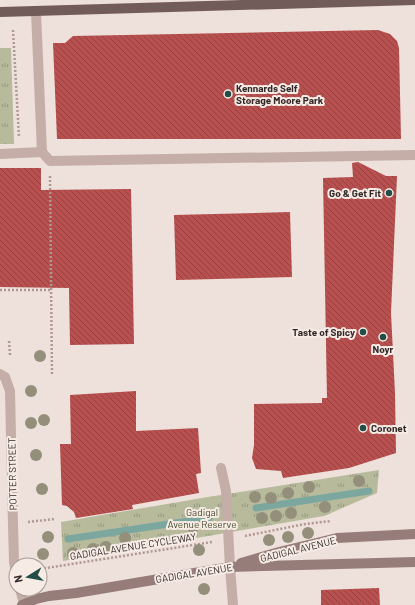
<svg xmlns="http://www.w3.org/2000/svg" width="415" height="605" viewBox="0 0 415 605" font-family="Barlow,sans-serif">
<defs>
<pattern id="park-tufts" width="24" height="20" patternUnits="userSpaceOnUse"><rect width="24" height="20" fill="#b7bb9c"/><path d="M3 7l-1-3M5 7V3M7 7l1-3M15 17l-1-3M17 17v-4M19 17l1-3" fill="none" stroke="#95987f"/></pattern>
<pattern id="building-back-hatch" width="6" height="6" patternUnits="userSpaceOnUse"><rect width="6" height="6" fill="#b7504f"/><path d="M-1 5l2 2M0 0l6 6M5-1l2 2" fill="none" stroke="#954242"/></pattern>
</defs>
<rect width="100%" height="100%" fill="#eee0da"/>
<g fill="url(#park-tufts)">
<path d="M0,48H11L14,144H0Z"/>
<path d="M379,470L377,493L324,516L63,561L61,522L208,497Z"/>
</g>
<g fill="none" stroke-linecap="round" stroke-linejoin="round">
<g stroke="#7ca79f" stroke-width="7">
<path d="M256,508L369,491"/>
<path d="M68,539L209,518"/>
</g>
</g>
<g fill="url(#building-back-hatch)">
<path d="M378,30L390,34L397,41L399,48L401,139H57L53,43H65L73,36Z"/>
<path d="M358,162L386,176H397L391,313L395,393L396,453L349,468L283,478L281,471L256,469L252,458L254,445V404L322,403V398H327L323,178L353,177L352,163Z"/>
<path d="M0,168H41V190L131,189L134,344L70,345L69,288L0,287Z"/>
<path d="M290,212L292,277L176,280L174,215Z"/>
<path d="M136,391V431L198,428L201,473L196,474L199,493L132,505L133,509L76,518L74,512L67,506L62,505L60,444H71L70,395Z"/>
<path d="M379,588L380,605H321V590Z"/>
</g>
<g fill="none" stroke-linecap="round" stroke-linejoin="round">
<g stroke="#b09892" stroke-width="2.5" stroke-dasharray="2 2" stroke-linecap="butt">
<path d="M13,30L19,137"/>
<path d="M50,176L52,376"/>
<path d="M0,290H51"/>
<path d="M9,341L10,355"/>
<path d="M28,522L54,519"/>
<path d="M245,536L305,524L331,521"/>
<path d="M40,569L212,542"/>
</g>
<g stroke="#c4aea7" stroke-width="10">
<path d="M36,12L42,152"/>
<path d="M0,154L42,152L50,161L415,155"/>
<path d="M230,567L233,605"/>
</g>
<g stroke="#c4aea7" stroke-width="10">
<path d="M0,374L5,377L10,391L13,525L14,562L16,572"/>
<path d="M221,468L226,491L230,567"/>
<path d="M20,589L24,604"/>
</g>
<g stroke="#977d79" stroke-width="10">
<path d="M241,563L279,552L337,538L415,534"/>
<path d="M22,605L36,599L49,596L76,593L230,567L415,562"/>
</g>
<path stroke="#725c59" stroke-width="10" d="M0,12L415,0"/>
</g>
<g fill="#938f7b">
<circle cx="40" cy="356" r="6"/>
<circle cx="31" cy="391" r="6"/>
<circle cx="44" cy="420" r="6"/>
<circle cx="31" cy="423" r="6"/>
<circle cx="36" cy="455" r="6"/>
<circle cx="359" cy="481" r="6"/>
<circle cx="309" cy="487" r="6"/>
<circle cx="42" cy="489" r="6"/>
<circle cx="288" cy="493" r="6"/>
<circle cx="255" cy="497" r="6"/>
<circle cx="271" cy="498" r="6"/>
<circle cx="325" cy="507" r="6"/>
<circle cx="291" cy="513" r="6"/>
<circle cx="276" cy="516" r="6"/>
<circle cx="262" cy="518" r="6"/>
<circle cx="193" cy="527" r="6"/>
<circle cx="308" cy="533" r="6"/>
<circle cx="48" cy="537" r="6"/>
<circle cx="288" cy="537" r="6"/>
<circle cx="125" cy="538" r="6"/>
<circle cx="269" cy="540" r="6"/>
<circle cx="106" cy="547" r="6"/>
<circle cx="93" cy="549" r="6"/>
<circle cx="199" cy="550" r="6"/>
<circle cx="73" cy="553" r="6"/>
<circle cx="43" cy="554" r="6"/>
<circle cx="204" cy="589" r="6"/>
</g>
<g fill="#224e47" stroke="#f6ebe5" stroke-width="1.5">
<circle cx="228" cy="94" r="4"/>
<circle cx="389" cy="193" r="4"/>
<circle cx="363" cy="332" r="4"/>
<circle cx="383" cy="337" r="4"/>
<circle cx="363" cy="428" r="4"/>
</g>
<g text-anchor="middle" dominant-baseline="central" stroke-width="4" stroke-linejoin="round" paint-order="stroke">
<g font-size="10" font-weight="bold" fill="#322827" stroke="#f6ebe5" text-anchor="start">
<text x="236" y="88">Kennards Self<tspan x="236" dy="12">Storage Moore Park</tspan></text>
<text x="381" y="193" text-anchor="end">Go &amp; Get Fit</text>
<text x="355" y="332" text-anchor="end">Taste of Spicy</text>
<text x="383" y="349" text-anchor="middle">Noyr</text>
<text x="371" y="428">Coronet</text>
</g>
<g font-size="10" fill="#322827" stroke="#f6ebe5">
<text transform="translate(12 474) rotate(-91)">POTTER STREET</text>
<text transform="translate(133 546) rotate(-9)">GADIGAL AVENUE CYCLEWAY</text>
<text transform="translate(298 549) rotate(-14)">GADIGAL AVENUE</text>
<text transform="translate(194 573) rotate(-9)">GADIGAL AVENUE</text>
</g>
<g font-size="10" fill="#484d2e" stroke="#f6ebe5">
<text x="202" y="512">Gadigal<tspan x="202" dy="12">Avenue Reserve</tspan></text>
</g>
</g>
<g transform="translate(28 577) rotate(259)"><circle r="19" fill="#f6ebe5" stroke="#a89d99"/>
<path d="M0-3L7 15L0 10L-7 15Z" fill="#224e47"/>
<text y="-6" font-size="11" font-weight="bold" text-anchor="middle" fill="#322827">N</text>
</g>
</svg>
